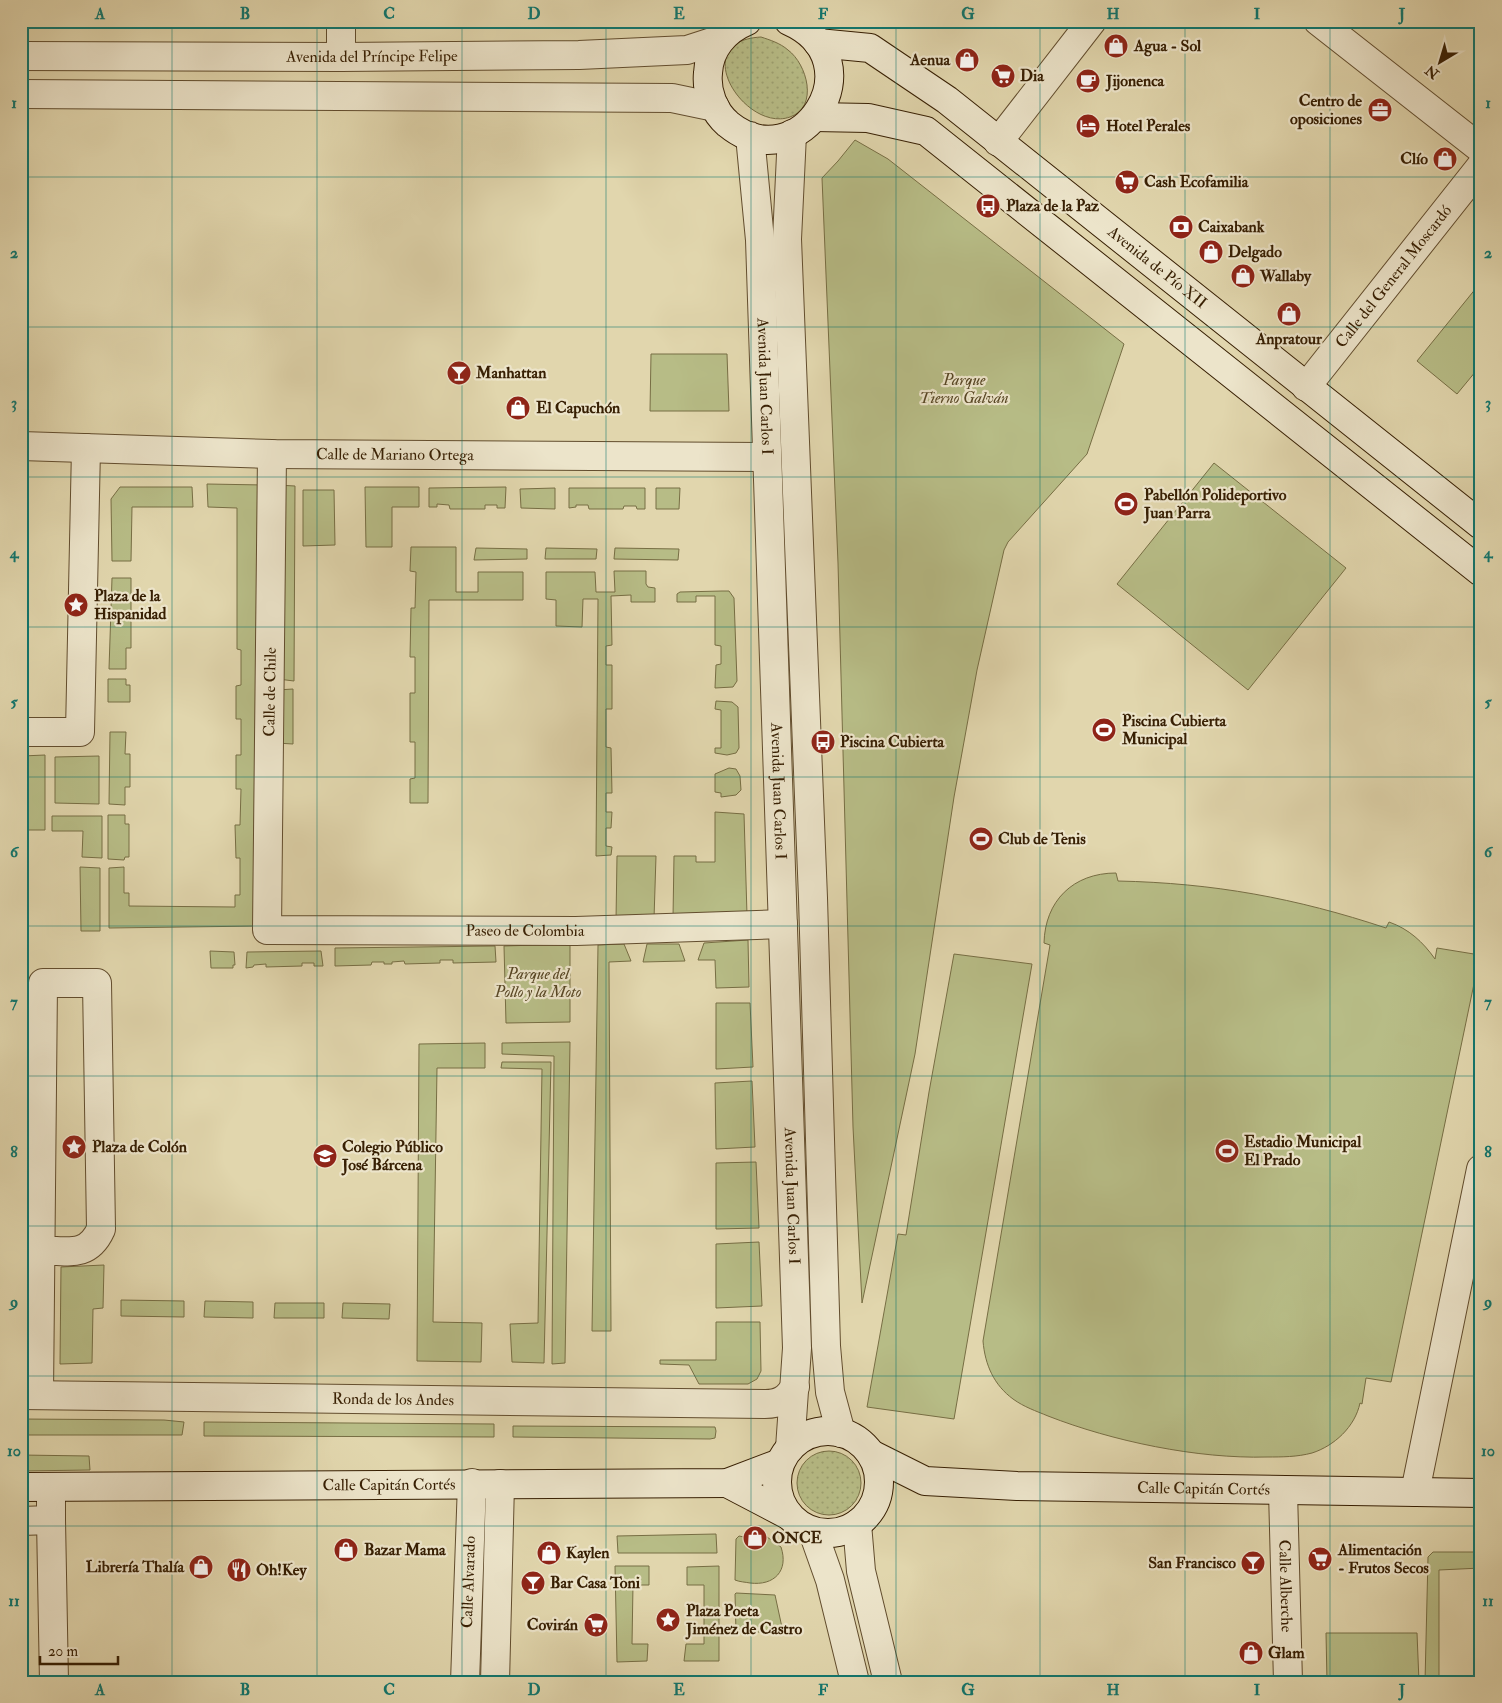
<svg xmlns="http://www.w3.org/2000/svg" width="1502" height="1703" viewBox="0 0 1502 1703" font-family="'IM FELL Double Pica',serif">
<defs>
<pattern id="garden-dots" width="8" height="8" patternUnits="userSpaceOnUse" patternTransform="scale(1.25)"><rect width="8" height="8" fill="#b7bc86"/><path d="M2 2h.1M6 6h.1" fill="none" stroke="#9ea172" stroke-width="1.8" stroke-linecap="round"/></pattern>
</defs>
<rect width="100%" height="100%" fill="#e1d6ad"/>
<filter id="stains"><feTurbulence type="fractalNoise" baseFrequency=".004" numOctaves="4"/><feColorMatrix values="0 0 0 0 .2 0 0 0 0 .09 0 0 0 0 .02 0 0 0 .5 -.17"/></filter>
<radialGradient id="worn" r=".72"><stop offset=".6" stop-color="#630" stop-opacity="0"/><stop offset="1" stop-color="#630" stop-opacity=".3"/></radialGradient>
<g fill="#b7bc86" stroke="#776e44">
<path d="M855,140L888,159L1124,344L1087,454L1008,542L1004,550L977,670L954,797L915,1054L862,1303L853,1127L838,563L822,178L838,161Z"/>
<path d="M1481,282V365L1457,394L1417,361Z"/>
<path d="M651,354H727L729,411H650Z"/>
<path d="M1214,463L1346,568L1248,690L1117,584Z"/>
<path d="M207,484L264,485L260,926L109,928V868L124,867V893H129V906L235,907V895H240V858H236L235,825H240L241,789H236V755H241V719H236V686L241,685V650L237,649V508L208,507Z"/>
<path d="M277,485L295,486L294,681L278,679Z"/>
<path d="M120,487H192L193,507H132L131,561H112L111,499Z"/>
<path d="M365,487H419V507H392V547H366Z"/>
<path d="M506,487L505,508H497V505H485V509H450L449,505L437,504V507H429V488Z"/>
<path d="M555,488V509L521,508L520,489Z"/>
<path d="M569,488H645V509H637L636,506H624L623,509H589L588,505H576V507L569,508Z"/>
<path d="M656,488H680L679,509H656Z"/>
<path d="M303,490H334L335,545L303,546Z"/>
<path d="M411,547H456V592H478V572H523V600H429L428,803H410V779L415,778V742H410V693H415V657H410L411,608H415L416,572L410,571Z"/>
<path d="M476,548L527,549V559L474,560Z"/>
<path d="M546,548L597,549L596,559H545Z"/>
<path d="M615,548L679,549L678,560L614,559Z"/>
<path d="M614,571H646V584L648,587L655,588V602H631V595L611,596L612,645L606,646V665H612V709H606V747L611,748L612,793H606V812H612L611,828H606V846L612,847L611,855L596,856L598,599H583L582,627L556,626V600L546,599V572H595L596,592H615Z"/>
<path d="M112,578H131V648H126V669H109Z"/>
<path d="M722,591H729L734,598L737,681L733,687L715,688L716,665L721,664V646L715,645V596H696V602H677V594L680,592Z"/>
<path d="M108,679H126V685H130V702H108Z"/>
<path d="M293,689V744L276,743L277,690Z"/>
<path d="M716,701L732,702L738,707L739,748L736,753L727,755L715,753V748H721V710L715,709Z"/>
<path d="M110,732H126L125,754H130V787H125V805L109,804Z"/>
<path d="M45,755V830H22V756Z"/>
<path d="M99,756V804L55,803V757Z"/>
<path d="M729,768L736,769L740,776L741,790L736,795L721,797V793L715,792V774Z"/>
<path d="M715,812L744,814L747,915L673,917L674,856H696V862H715Z"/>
<path d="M108,815H125V824H129V857H125L124,860L108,859Z"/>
<path d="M52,816H102V858L82,857L83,831H52Z"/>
<path d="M617,856H656L654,919L616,920Z"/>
<path d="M80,867L100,868V931H81Z"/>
<path d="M1116,873L1118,881C1213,883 1296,898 1386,928L1389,922C1409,929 1423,942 1435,959L1437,948L1480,955L1391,1382L1366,1378L1362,1404L1360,1403C1355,1427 1334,1446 1312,1453C1297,1457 1282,1457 1267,1457C1197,1459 1112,1441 1048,1416C1036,1411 1024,1407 1013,1399C994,1385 985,1365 983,1341L1050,945L1044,943C1045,901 1073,873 1116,873Z"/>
<path d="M748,940L749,987L716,988L715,960H698L704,943Z"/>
<path d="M570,944V1022L506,1023L504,946Z"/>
<path d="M624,944L631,961L609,962L611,1331H592L598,945Z"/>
<path d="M647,944H679L685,961L643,962Z"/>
<path d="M495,946L496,962L453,963V960H440V963L405,964L404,961L392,962V964H384V962H372L371,965L335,966V948Z"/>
<path d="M210,951L234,952L235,965H233V968H211Z"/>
<path d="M321,951L323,966H314V963H302V966L266,967V964L254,965L253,967L246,968L247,952Z"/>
<path d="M954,954L1032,964L954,1419L867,1407L898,1234L906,1235L929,1092Z"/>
<path d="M716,1003H750L753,1067L716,1069Z"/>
<path d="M570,1042L565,1363L552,1364L554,1056L502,1054V1043Z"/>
<path d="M485,1043V1068H437L433,1322L482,1323L481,1362L417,1361L419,1044Z"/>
<path d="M502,1062H551L544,1363L512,1362L510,1324L538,1323L542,1069L501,1068Z"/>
<path d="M752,1081L755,1147L716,1149L715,1083Z"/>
<path d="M756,1162L759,1228L716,1229V1163Z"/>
<path d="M759,1242L762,1306L716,1308V1244Z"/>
<path d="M104,1265L103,1308L93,1309L92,1363L60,1364L61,1267Z"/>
<path d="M121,1300L184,1301V1317L121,1316Z"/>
<path d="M205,1301L253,1302V1318L204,1317Z"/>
<path d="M275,1303H324V1318H274Z"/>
<path d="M343,1303L390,1304L389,1319L342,1318Z"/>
<path d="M716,1322H760L761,1371L757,1379L748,1384H699L689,1365L660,1364V1360H716Z"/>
<path d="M21,1419L164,1420L184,1422L182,1435H21Z"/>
<path d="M204,1422L494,1424V1437L204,1436Z"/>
<path d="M513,1426L715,1427L716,1431L715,1438L710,1439L513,1437Z"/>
<path d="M21,1455L89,1456L90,1470L21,1471Z"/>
<path d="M753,1527L781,1547C789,1571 774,1586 750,1583C745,1582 740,1582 735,1580L736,1539L739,1536L744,1537L750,1528Z"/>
<path d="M716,1534L717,1553H618L617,1536Z"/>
<path d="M1433,1552H1481V1568L1439,1570V1682H1425L1428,1557Z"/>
<path d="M615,1566H649V1585H633L632,1644H648L647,1661L617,1662Z"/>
<path d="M719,1566V1661H684L686,1644H704V1585H687V1567Z"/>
<path d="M736,1593L775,1595L783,1632H736L735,1594Z"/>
<path d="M1326,1633H1417L1419,1682H1327Z"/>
</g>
<g fill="url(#garden-dots)" stroke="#776e44">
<path d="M761,37C770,40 780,43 788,50C807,64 819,107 790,117C745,133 686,41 761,37Z"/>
<circle cx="829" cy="1483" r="32"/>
</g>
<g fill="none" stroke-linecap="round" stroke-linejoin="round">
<defs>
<g id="minor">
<path d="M341,21V57"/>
<path d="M1318,21L1481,149"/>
<path d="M998,142L1092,21"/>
<path id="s1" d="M1306,387L1481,166"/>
<path id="s2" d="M21,446L272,454L767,457"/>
<path id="s3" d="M272,454L267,930L576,931L783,924"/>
<path d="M21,732H80L86,448"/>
<path id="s4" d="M21,1395L765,1404C780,1404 787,1399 795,1387"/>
<path d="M39,1395L43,983H97L101,1229C88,1258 68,1251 40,1250"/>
<path id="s5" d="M1283,1491L1288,1682"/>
<path d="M1415,1492L1481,1169"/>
<path d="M51,1520L54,1682"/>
<path id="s6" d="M465,1682L472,1483"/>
<path d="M495,1682L500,1484"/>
</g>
<g id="tertiary">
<path id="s7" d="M21,56L341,57L579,55L687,50L721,39"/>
<path d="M21,94L672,98L715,107"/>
<path d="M792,134L787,239L813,898L826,1346L830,1392L841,1433"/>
<path id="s8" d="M750,136L760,240L797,1348L790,1448"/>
<path d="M21,1521L51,1520V1487"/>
<path d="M857,1524L861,1571L888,1682"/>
<path d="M813,1532L830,1580L855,1682"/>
</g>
<g id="secondary">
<path d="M747,21C725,30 709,49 708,73C706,92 714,112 728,124C800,183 879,61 789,21"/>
<path id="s9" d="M818,43L870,48L947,100L1481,525"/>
<path d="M815,117L868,118L926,131L1481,572"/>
<circle cx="828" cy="1482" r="51"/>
<path id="s10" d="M871,1454L925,1481L1017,1486L1481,1493"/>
<path d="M727,1483L788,1515"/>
<path id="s11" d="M21,1487L727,1483L780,1463"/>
</g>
</defs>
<use href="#minor" stroke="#624d2e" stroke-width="30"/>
<use href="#tertiary" stroke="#624d2e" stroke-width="30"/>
<use href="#secondary" stroke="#371f03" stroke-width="30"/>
<use href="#minor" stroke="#ece4ca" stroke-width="28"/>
<use href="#tertiary" stroke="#ece4ca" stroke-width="28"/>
<use href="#secondary" stroke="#ece4ca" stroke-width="28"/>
</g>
<path fill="none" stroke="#0f766e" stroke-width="1" stroke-opacity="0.55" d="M172,21V1682M317,21V1682M462,21V1682M606,21V1682M751,21V1682M896,21V1682M1040,21V1682M1185,21V1682M1330,21V1682M21,177H1481M21,327H1481M21,477H1481M21,627H1481M21,777H1481M21,926H1481M21,1076H1481M21,1226H1481M21,1376H1481M21,1526H1481"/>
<defs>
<symbol id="shop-disc" viewBox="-11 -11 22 22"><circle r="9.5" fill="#8f2418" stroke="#ece4ca"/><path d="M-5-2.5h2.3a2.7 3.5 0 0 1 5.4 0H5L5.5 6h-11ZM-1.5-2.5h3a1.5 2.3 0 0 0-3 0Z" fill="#fff"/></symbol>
<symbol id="supermarket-disc" viewBox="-11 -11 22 22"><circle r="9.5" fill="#8f2418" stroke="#ece4ca"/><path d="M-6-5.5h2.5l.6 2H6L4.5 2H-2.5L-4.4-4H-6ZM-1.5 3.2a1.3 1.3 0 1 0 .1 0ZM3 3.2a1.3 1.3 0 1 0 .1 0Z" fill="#fff"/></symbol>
<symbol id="cafe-disc" viewBox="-11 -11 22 22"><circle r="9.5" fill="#8f2418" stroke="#ece4ca"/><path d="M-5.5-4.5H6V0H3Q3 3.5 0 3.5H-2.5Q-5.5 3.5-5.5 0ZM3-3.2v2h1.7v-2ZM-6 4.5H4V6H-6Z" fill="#fff"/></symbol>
<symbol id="office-disc" viewBox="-11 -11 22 22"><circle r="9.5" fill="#8f2418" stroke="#ece4ca"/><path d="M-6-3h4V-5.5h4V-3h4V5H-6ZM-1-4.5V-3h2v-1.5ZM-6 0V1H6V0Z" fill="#fff"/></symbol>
<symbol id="hotel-disc" viewBox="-11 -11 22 22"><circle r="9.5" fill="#8f2418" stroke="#ece4ca"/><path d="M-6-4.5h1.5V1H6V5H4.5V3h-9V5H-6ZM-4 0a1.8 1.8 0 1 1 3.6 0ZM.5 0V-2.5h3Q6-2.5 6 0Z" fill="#fff"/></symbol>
<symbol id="bus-disc" viewBox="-11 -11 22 22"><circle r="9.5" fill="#8f2418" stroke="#ece4ca"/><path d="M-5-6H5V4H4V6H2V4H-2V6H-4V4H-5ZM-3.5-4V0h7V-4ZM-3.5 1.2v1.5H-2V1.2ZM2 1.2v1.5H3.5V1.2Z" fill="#fff"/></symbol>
<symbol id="bank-disc" viewBox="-11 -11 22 22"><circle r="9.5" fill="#8f2418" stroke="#ece4ca"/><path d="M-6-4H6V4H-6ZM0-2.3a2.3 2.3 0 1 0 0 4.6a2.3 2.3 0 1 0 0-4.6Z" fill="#fff"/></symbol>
<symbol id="bar-disc" viewBox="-11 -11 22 22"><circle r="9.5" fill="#8f2418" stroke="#ece4ca"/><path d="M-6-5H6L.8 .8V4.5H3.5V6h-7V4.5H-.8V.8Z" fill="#fff"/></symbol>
<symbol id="stadium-disc" viewBox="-11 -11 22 22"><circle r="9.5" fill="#8f2418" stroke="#ece4ca"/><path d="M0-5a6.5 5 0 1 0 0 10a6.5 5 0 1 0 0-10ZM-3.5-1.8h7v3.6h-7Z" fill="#fff"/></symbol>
<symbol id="sight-disc" viewBox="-11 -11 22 22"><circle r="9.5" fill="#8f2418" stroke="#ece4ca"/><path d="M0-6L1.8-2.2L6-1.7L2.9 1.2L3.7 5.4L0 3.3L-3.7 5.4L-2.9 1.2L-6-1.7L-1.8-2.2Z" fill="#fff"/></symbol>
<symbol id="school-disc" viewBox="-11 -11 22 22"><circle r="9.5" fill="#8f2418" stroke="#ece4ca"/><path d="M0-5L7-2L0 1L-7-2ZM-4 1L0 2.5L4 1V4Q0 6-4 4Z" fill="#fff"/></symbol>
<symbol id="restaurant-disc" viewBox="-11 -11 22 22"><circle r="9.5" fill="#8f2418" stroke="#ece4ca"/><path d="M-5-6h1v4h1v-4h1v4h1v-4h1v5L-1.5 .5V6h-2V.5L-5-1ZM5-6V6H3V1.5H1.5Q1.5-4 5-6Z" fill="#fff"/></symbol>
</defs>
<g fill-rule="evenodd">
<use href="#shop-disc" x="1102" y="32" width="28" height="28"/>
<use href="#shop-disc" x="953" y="46" width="28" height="28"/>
<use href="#supermarket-disc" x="989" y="62" width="28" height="28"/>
<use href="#cafe-disc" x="1074" y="67" width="28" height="28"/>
<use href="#office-disc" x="1366" y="96" width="28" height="28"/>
<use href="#hotel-disc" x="1074" y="112" width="28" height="28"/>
<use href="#shop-disc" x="1431" y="145" width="28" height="28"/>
<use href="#supermarket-disc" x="1113" y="168" width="28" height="28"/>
<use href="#bus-disc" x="974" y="192" width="28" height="28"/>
<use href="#bank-disc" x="1167" y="213" width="28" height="28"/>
<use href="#shop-disc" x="1197" y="238" width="28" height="28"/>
<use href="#shop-disc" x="1229" y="262" width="28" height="28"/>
<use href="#shop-disc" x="1275" y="300" width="28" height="28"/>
<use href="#bar-disc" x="445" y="359" width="28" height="28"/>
<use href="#shop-disc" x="504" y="394" width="28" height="28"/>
<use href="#stadium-disc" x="1112" y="490" width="28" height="28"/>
<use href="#sight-disc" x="62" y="591" width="28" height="28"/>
<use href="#stadium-disc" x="1090" y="716" width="28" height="28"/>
<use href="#bus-disc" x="809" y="728" width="28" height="28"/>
<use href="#stadium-disc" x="967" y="825" width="28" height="28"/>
<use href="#sight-disc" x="60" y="1133" width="28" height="28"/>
<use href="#stadium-disc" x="1213" y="1137" width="28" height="28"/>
<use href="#school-disc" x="311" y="1142" width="28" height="28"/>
<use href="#shop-disc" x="741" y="1524" width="28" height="28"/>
<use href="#shop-disc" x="332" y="1536" width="28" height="28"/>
<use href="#shop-disc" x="535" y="1539" width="28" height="28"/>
<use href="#supermarket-disc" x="1306" y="1545" width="28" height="28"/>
<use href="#bar-disc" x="1239" y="1549" width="28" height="28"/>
<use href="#shop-disc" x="187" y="1553" width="28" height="28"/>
<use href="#restaurant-disc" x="225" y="1556" width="28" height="28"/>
<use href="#bar-disc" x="519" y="1569" width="28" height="28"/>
<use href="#sight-disc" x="654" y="1606" width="28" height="28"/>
<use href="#supermarket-disc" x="582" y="1611" width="28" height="28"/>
<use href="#shop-disc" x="1237" y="1639" width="28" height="28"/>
</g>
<g text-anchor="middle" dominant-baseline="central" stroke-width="4.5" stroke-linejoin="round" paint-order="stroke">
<g font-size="16" font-weight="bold" fill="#371f03" stroke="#ece4ca" text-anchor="start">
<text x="1134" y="46">Agua - Sol</text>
<text x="950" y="60" text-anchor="end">Aenua</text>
<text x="1020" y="76">Dia</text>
<text x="1106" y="81">Jijonenca</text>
<text x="1362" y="101" text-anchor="end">Centro de<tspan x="1362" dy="18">oposiciones</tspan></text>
<text x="1106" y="126">Hotel Perales</text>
<text x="1428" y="159" text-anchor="end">Clío</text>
<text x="1144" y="182">Cash Ecofamilia</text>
<text x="1006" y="206">Plaza de la Paz</text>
<text x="1198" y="227">Caixabank</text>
<text x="1228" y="252">Delgado</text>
<text x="1260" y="276">Wallaby</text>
<text x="1289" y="339" text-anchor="middle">Anpratour</text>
<text x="476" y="373">Manhattan</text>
<text x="536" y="408">El Capuchón</text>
<text x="1144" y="495">Pabellón Polideportivo<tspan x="1144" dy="18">Juan Parra</tspan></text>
<text x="94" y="596">Plaza de la<tspan x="94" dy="18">Hispanidad</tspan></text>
<text x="1122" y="721">Piscina Cubierta<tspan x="1122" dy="18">Municipal</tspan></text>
<text x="840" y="742">Piscina Cubierta</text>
<text x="998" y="839">Club de Tenis</text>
<text x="1244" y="1142">Estadio Municipal<tspan x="1244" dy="18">El Prado</tspan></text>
<text x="92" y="1147">Plaza de Colón</text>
<text x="342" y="1147">Colegio Público<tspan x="342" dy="18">José Bárcena</tspan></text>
<text x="772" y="1538">ONCE</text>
<text x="364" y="1550">Bazar Mama</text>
<text x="1338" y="1550">Alimentación<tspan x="1338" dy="18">- Frutos Secos</tspan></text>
<text x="566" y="1553">Kaylen</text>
<text x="1236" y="1563" text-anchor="end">San Francisco</text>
<text x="184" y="1567" text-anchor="end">Librería Thalía</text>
<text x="256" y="1570">Oh!Key</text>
<text x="550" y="1583">Bar Casa Toni</text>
<text x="686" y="1611">Plaza Poeta<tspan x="686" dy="18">Jiménez de Castro</tspan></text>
<text x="578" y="1625" text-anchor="end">Covirán</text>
<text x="1268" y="1653">Glam</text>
</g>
<g font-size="16" fill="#371f03" stroke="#ece4ca">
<text stroke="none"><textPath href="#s7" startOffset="351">Avenida del Príncipe Felipe</textPath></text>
<text stroke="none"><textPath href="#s9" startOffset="414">Avenida de Pío XII</textPath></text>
<text stroke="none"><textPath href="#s1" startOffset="141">Calle del General Moscardó</textPath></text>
<text stroke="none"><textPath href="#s8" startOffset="251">Avenida Juan Carlos I</textPath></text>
<text stroke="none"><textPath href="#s2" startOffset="374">Calle de Mariano Ortega</textPath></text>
<text transform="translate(270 692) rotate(-89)">Calle de Chile</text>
<text stroke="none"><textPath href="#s8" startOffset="656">Avenida Juan Carlos I</textPath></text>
<text stroke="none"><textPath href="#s3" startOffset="734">Paseo de Colombia</textPath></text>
<text stroke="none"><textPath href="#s8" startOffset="1061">Avenida Juan Carlos I</textPath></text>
<text stroke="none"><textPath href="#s4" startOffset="372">Ronda de los Andes</textPath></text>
<text stroke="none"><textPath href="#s11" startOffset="368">Calle Capitán Cortés</textPath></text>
<text stroke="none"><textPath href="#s10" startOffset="339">Calle Capitán Cortés</textPath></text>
<text stroke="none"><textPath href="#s6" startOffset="100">Calle Alvarado</textPath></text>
<text stroke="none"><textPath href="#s5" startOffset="95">Calle Alberche</textPath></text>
</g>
<g font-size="16" font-style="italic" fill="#574624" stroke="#ece4ca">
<text x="964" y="380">Parque<tspan x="964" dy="18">Tierno Galván</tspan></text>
<text x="538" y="974">Parque del<tspan x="538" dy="18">Pollo y la Moto</tspan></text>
</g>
</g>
<rect width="1502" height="1703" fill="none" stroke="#e1d6ad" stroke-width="55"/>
<g transform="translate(1440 62) rotate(218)" stroke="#ece4ca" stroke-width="4" paint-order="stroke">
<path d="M0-4L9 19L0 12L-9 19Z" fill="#371f03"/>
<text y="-8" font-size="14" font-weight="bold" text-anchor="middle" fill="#371f03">N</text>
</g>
<path d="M40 1656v8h78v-8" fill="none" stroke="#371f03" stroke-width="2.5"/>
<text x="48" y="1656" font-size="15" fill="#371f03" stroke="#ece4ca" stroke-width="4" paint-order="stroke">20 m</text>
<rect x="28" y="28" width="1446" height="1648" fill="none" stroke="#0f766e" stroke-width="2"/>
<g font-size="16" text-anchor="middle" font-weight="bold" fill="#0f766e">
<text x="100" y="19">A</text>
<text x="245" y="19">B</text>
<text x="389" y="19">C</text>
<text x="534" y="19">D</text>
<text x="679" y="19">E</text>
<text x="823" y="19">F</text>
<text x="968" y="19">G</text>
<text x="1113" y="19">H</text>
<text x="1257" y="19">I</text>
<text x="1402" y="19">J</text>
<text x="14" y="108">1</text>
<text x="1488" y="108">1</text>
<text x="14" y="258">2</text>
<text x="1488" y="258">2</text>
<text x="14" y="408">3</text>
<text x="1488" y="408">3</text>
<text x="14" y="558">4</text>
<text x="1488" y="558">4</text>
<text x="14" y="707">5</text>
<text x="1488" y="707">5</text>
<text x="14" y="857">6</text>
<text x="1488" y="857">6</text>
<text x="14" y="1007">7</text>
<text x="1488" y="1007">7</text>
<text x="14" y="1157">8</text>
<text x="1488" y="1157">8</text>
<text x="14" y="1307">9</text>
<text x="1488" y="1307">9</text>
<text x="14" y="1456">10</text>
<text x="1488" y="1456">10</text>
<text x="14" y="1606">11</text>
<text x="1488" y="1606">11</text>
<text x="100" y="1695">A</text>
<text x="245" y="1695">B</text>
<text x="389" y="1695">C</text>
<text x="534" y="1695">D</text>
<text x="679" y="1695">E</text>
<text x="823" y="1695">F</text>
<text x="968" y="1695">G</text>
<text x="1113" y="1695">H</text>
<text x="1257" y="1695">I</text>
<text x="1402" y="1695">J</text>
</g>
<rect width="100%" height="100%" filter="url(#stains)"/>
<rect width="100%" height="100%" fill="url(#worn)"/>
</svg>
